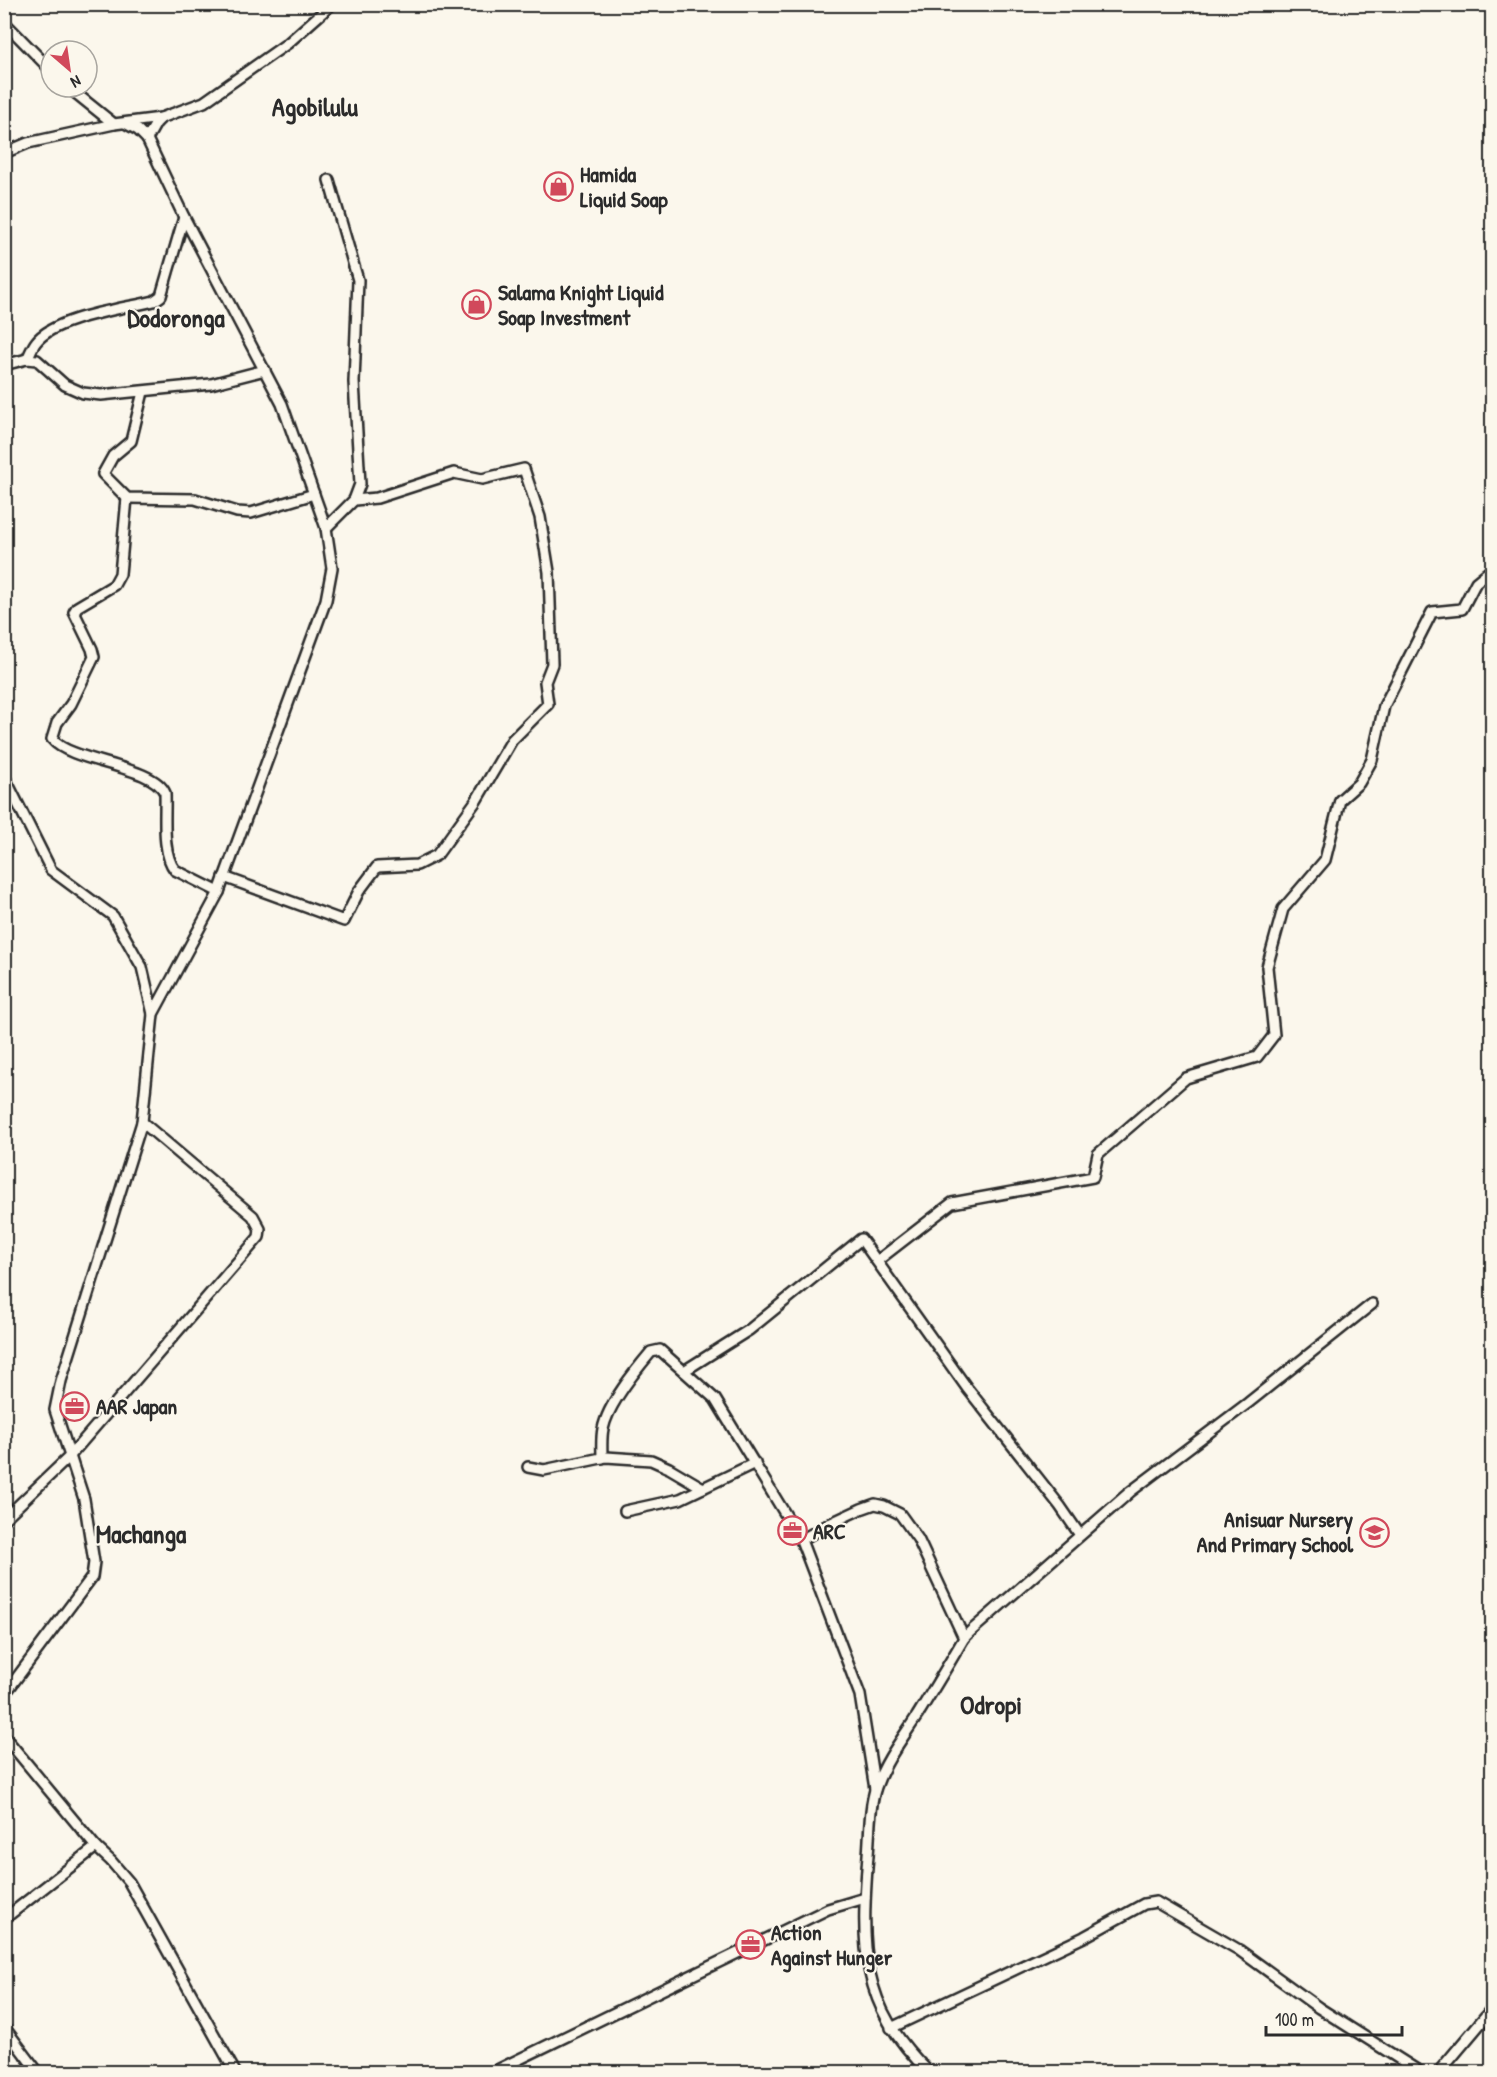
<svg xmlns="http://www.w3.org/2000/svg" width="1497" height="2077" viewBox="0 0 1497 2077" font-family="'Patrick Hand',sans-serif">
<rect width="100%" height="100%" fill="#fbf7ec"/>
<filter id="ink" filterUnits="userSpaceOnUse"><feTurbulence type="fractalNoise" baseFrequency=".0167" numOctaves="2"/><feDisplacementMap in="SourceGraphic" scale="12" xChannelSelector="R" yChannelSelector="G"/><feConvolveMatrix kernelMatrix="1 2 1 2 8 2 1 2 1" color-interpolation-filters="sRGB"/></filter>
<g filter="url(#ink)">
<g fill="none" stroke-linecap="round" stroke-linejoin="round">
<defs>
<g id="minor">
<path d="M4,22L51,70"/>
<path d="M68,87L114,124"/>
<path d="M125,123L138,130L147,139"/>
<path d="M4,153L28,143L114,124L161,118L204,102L288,43L332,4"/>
<path d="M27,359C30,354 32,347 36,342C55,317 123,309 154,301L161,296L184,217"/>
<path d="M4,365L27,359L37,360L65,385L83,393L101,395L211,384L265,370"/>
<path d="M143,392L131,441L113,456L103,474L127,498L195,499L237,512L251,513L314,494"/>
<path d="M127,498L120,574L114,585L77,607L74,612L92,649L94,657L71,704L57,723L52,739C71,763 153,765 165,793C166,814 161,853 175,870L219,892"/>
<path d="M326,528L354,500L360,484L354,382L358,280L329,180"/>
<path d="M4,776L51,870L113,916L142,967L153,1014"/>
<path d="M224,877L344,921L359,891L377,867L417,865L437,855L476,801L512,740L548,704L545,682L552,664L549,572L540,517L524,469L482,479L454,473L377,498L354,500"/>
<path d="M877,1261L952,1203L1093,1177L1098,1154L1186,1078L1257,1057L1274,1035L1267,967L1283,909L1325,860L1340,800L1359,783L1372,760L1384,706L1432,612L1462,609L1476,582L1492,569"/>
<path d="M684,1371L749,1330L861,1239L967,1388L1060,1506L1080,1535"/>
<path d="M602,1458C602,1449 601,1438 603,1429C608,1404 635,1371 651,1352L660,1350L715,1399L801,1540L860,1695L875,1789"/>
<path d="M528,1467L544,1470L606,1457L651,1460L669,1468L703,1488"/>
<path d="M625,1511L680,1499L755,1463"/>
<path d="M4,1519L69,1457L259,1237L260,1229L253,1216L142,1122"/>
<path d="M801,1540L831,1523L861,1509L875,1504L884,1506L900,1514L918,1539L964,1638"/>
<path d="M4,1695L92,1577L94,1562L84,1499L55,1410L61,1381L142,1122L153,1014L219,892L326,600L332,568L326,528L282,404L184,217L147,139L156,123L161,118"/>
<path d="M4,1736L96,1847L111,1861L129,1882L235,2072"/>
<path d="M4,1919L96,1847"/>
<path d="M4,2027L38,2072"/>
<path d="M891,2028L1084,1937L1144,1904L1156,1902L1239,1950L1319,2008L1420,2072"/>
<path d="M493,2072L828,1909L865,1898"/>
<path d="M929,2072C859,2005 861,1945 868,1855C870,1833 869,1807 876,1787C885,1761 902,1739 917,1716C933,1690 949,1664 964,1638L971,1631L1130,1492L1248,1403L1372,1304"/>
</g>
<path id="major" d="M1439,2072L1492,2009"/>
</defs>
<use href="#minor" stroke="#2b2b2b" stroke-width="14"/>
<use href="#major" stroke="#2b2b2b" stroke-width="15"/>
<use href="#minor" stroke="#fbf7ec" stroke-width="9"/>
<use href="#major" stroke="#fbf7ec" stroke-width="10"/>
</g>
</g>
<defs>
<symbol id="shop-ring" viewBox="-11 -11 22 22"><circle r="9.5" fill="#fbf7ec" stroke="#d1495b" stroke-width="1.5"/><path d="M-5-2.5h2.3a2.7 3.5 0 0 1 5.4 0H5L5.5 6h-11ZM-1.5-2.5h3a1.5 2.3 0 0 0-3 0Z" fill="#d1495b"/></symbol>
<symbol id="office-ring" viewBox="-11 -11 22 22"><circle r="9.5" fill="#fbf7ec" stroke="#d1495b" stroke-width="1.5"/><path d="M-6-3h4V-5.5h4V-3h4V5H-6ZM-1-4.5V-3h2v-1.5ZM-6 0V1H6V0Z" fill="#d1495b"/></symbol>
<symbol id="school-ring" viewBox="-11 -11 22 22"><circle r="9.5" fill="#fbf7ec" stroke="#d1495b" stroke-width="1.5"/><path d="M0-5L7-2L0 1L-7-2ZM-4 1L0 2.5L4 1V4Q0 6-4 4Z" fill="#d1495b"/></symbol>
</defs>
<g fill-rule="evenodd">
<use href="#shop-ring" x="542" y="170" width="33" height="33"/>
<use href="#shop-ring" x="460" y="288" width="33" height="33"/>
<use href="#office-ring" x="58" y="1390" width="33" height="33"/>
<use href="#office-ring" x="776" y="1514" width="33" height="33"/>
<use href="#school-ring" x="1358" y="1516" width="33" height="33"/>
<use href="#office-ring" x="734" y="1928" width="33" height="33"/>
</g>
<g text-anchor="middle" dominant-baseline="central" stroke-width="4.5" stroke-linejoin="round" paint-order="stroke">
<g font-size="22" font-weight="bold" fill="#2b2b2b" stroke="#fbf7ec" text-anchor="start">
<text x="580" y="174">Hamida<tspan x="580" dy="25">Liquid Soap</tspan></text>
<text x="498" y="292">Salama Knight Liquid<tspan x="498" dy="25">Soap Investment</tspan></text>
<text x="96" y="1406">AAR Japan</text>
<text x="1353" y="1519" text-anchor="end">Anisuar Nursery<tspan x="1353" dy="25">And Primary School</tspan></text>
<text x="813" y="1531">ARC</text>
<text x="771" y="1932">Action<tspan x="771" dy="25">Against Hunger</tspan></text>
</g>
<g font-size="26" font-weight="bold" fill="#2b2b2b" stroke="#fbf7ec">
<text x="315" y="106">Agobilulu</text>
<text x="176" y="317">Dodoronga</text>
<text x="141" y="1533">Machanga</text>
<text x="991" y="1704">Odropi</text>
</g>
</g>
<rect width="1497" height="2077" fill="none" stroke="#fbf7ec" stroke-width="24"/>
<rect x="12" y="12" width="1473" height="2053" fill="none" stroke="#2b2b2b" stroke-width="2" filter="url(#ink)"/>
<g transform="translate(69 69) rotate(151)"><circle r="28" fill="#fbf7ec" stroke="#a8a59f" stroke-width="1.5"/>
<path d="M0-4.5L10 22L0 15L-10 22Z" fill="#d1495b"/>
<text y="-9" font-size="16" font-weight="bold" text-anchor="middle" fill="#2b2b2b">N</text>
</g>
<path d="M1266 2026v9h136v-9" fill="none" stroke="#2b2b2b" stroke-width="3"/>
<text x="1275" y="2026" font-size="18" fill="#2b2b2b" stroke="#fbf7ec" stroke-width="4.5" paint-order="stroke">100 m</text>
</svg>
